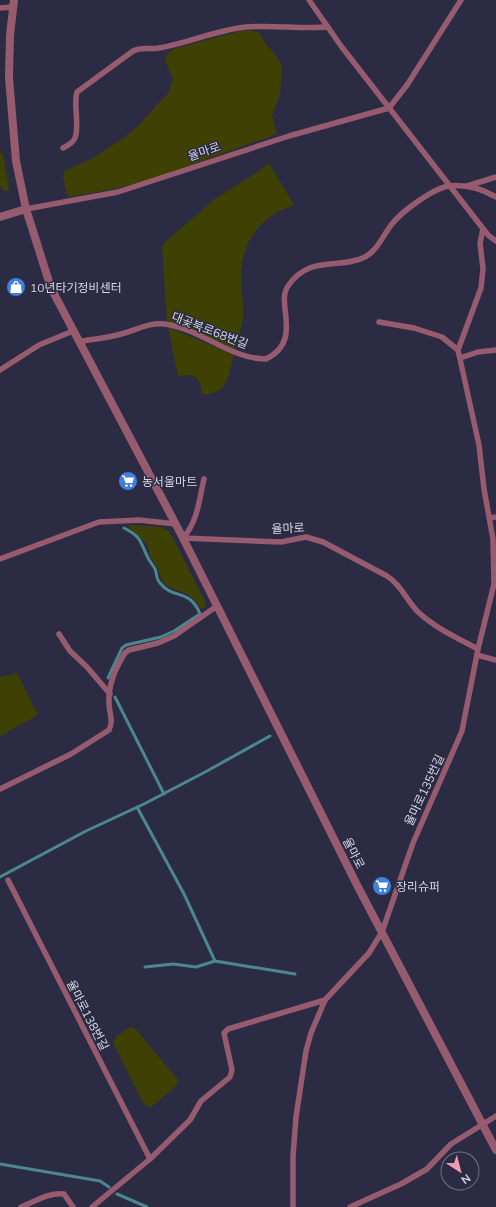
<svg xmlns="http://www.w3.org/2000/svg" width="496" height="1207" viewBox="0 0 496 1207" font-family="Mulish,'Noto Sans KR',sans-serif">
<rect width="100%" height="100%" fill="#2b2c43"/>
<g fill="#3f4104">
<path d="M244,30L259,32L265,43L277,57L282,67L280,94L272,116L277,134L155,178L124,187L69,197L66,193L63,174L65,171L93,158L125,137L138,126L169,92L173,79L165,61L167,55L173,49Z"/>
<path d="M0,151L3,155L9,189L8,191L2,190L0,184Z"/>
<path d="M269,163L294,205C261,216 242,240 241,276C241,290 244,303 243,317C242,328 238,339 235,350L193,330L167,321L162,247L165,242L215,199L256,173Z"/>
<path d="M168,327L234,355C227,378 229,395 201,394C203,378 193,372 178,377Z"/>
<path d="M130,525L160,527L169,531L204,599L206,604L205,608L200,609C190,587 178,596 163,583L158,569L150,556L147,544L129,528Z"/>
<path d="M17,673L38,715L0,736V677Z"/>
<path d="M130,1027L135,1028L177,1079L178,1083L175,1087L151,1107L146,1106L142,1101L113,1043L116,1037Z"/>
</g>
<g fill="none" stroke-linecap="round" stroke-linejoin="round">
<g stroke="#4c8790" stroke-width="3">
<path d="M108,678L122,648L126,645L161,637L174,631L200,614C190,588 173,600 160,583C156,579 157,574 155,569C153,565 150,562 148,558C140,542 142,537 124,528"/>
<path d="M115,697L164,794"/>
<path d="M137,807L184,894L215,961L196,967L173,964L145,967"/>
<path d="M0,877L86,831L144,804L207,771L270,736"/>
<path d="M215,961L295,974"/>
<path d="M0,1164L100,1181L109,1187"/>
<path d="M117,1194L147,1207"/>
</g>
<g stroke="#975b70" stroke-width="5.5">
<path d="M309,0L341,46L488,235L496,241"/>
<path d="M0,8L13,7"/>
<path d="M63,148C67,146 73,143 75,138C80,125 73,106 77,92L133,51C143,46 149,50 159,48C188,43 216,30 246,27C273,25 300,29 328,27"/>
<path d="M467,186L496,177"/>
<path d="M26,209L118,192L289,136L389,108L407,85L461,0"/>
<path d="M379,322L414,328L442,337L458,350"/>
<path d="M79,342C93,339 108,338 121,334C137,330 149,322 165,324C201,329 230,359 266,359C304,340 275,304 288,286C310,254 339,270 365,257C378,250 383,235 392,224C402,211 434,188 449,186C466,184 482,189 496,197"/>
<path d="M460,358L478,352L496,350"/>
<path d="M0,370L39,345L73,331"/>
<path d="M490,518L496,517"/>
<path d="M183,538L281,542L306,537L323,542L387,576C401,585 406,599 417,611C435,628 457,638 478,649"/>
<path d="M183,538C198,521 199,500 204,479"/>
<path d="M0,559L99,522L139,520L176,524"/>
<path d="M59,634L70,651L87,667L110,694"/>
<path d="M477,655L496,660"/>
<path d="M0,789L71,754L109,730C114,720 109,713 109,703C108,686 116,667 125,653L129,650L158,643L174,636L217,606"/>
<path d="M8,880L150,1159"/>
<path d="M21,1207C34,1202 49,1192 64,1194L73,1207"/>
<path d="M92,1207L150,1159L190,1120L201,1101L230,1077L232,1070L224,1033L228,1029L325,1000L369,953L382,932L413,843L462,731L478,649L494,584L493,539L484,489L479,445L458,350L481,288L483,269L480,243L483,229"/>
<path d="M293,1207V1156L296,1117L306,1051L311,1033L325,1000"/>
<path d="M350,1207L401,1184L427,1169L451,1144L496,1116"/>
</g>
<path stroke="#975b70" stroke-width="8" d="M0,217L26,209"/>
<path stroke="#975b70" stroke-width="8" d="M14,0L10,35L9,78L16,161L26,209L51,288L183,538L357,885L496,1150"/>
</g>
<defs>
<symbol id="shop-disc" viewBox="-11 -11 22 22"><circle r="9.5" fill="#3f7fe0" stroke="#2b2c43"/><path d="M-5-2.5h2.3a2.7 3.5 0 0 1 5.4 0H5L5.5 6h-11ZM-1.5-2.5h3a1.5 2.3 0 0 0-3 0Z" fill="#fff"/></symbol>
<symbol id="supermarket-disc" viewBox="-11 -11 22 22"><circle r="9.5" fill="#3f7fe0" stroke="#2b2c43"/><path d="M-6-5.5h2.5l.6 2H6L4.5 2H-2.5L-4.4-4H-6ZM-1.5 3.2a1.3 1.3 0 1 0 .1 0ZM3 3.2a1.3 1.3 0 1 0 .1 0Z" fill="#fff"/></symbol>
</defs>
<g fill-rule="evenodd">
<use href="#shop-disc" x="5" y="276" width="22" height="22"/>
<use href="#supermarket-disc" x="117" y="470" width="22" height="22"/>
<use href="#supermarket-disc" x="371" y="875" width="22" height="22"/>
</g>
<g text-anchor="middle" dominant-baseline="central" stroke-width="3" stroke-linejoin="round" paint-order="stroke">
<g font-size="12" fill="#d5d6e6" stroke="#2b2c43">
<text transform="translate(204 151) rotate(-19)">율마로</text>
<text transform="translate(210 330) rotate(21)">대곶북로68번길</text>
<text transform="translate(288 528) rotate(-3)">율마로</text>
<text transform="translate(424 790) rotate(-65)">율마로135번길</text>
<text transform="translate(354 853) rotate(63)">율마로</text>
<text transform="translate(88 1015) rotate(63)">율마로138번길</text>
</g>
<g font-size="12" fill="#d5d6e6" stroke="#2b2c43" text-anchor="start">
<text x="30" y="287">10년타기정비센터</text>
<text x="142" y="481">농서울마트</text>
<text x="396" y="886">장리슈퍼</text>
</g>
</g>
<g transform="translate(460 1171) rotate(144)"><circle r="19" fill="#2b2c43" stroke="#6f7084"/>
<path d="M0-3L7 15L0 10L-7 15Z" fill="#f39aab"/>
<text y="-6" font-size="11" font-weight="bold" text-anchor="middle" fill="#d5d6e6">N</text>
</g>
</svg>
